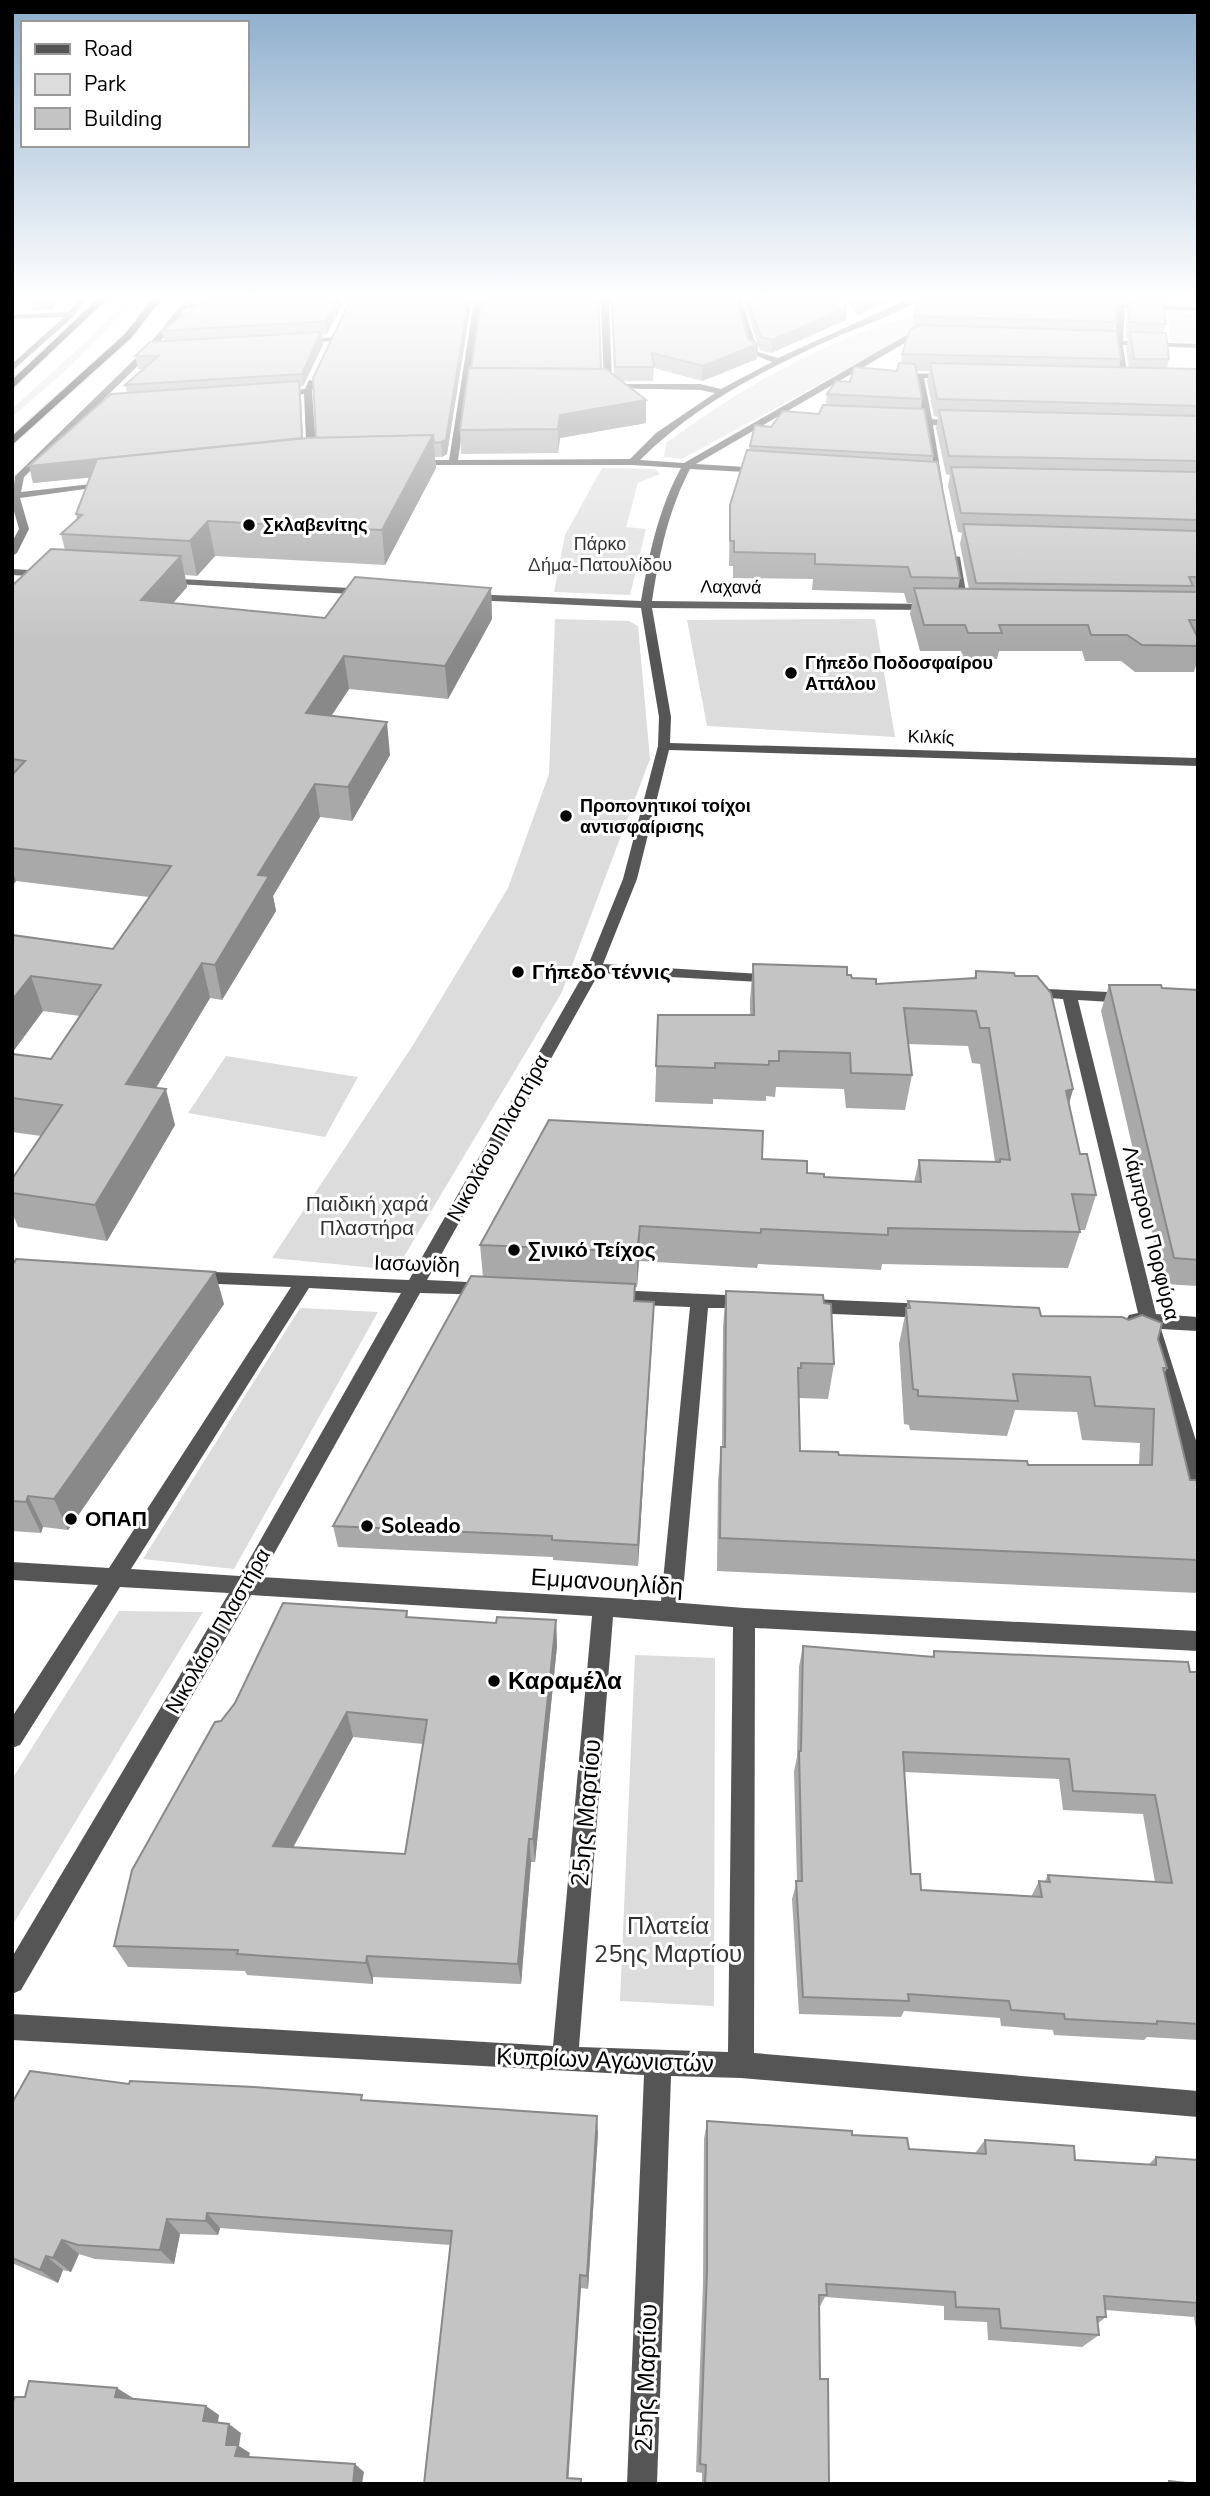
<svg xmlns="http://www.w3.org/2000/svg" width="1210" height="2496" viewBox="0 0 1210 2496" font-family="'Nunito Sans',sans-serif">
<rect width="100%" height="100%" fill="#fff"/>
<g fill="#dcdcdc">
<path d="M129,297H138L71,366L12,417V409L94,334Z"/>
<path d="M959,306L911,326L913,333L682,459L664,457L666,443C752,380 852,323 959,306Z"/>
<path d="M1168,312L1198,314V343L1170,342Z"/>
<path d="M602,468L655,469L660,474L638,483L626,527L646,529L630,595L554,592L565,535Z"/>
<path d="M555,619L629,621L638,626L650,759L562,992L396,1270L272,1258L413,1045L508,888L549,774Z"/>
<path d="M875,619L895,737L707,726L687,620Z"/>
<path d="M226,1056L358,1077L325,1137L188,1113Z"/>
<path d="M300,1308L378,1312L234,1569L143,1559Z"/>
<path d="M119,1611L203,1612L12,1926V1779Z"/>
<path d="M635,1655L715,1658L714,2006L620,2001Z"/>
</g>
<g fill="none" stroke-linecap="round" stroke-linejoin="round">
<defs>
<g id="highway">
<path d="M100,297H109L12,389V380Z"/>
<path d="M154,297H163L131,338L12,445V436L125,334Z"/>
</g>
</defs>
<use href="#highway" stroke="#dbdbdb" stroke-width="3"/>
<g fill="#555" fill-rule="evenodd">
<path d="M80,297H88L74,316L12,371V364L64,317L12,319V315L69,312Z"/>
<path d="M506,297L509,299L481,301L458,460L630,459L656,433L715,393L700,390L601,388L604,384L601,304L575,303L572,299L609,297V300L639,303L609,304L612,384H700L721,389L772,362L750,353L733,297H741L758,352L778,358L913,297H923C898,315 863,325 834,338C762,371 696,404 640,460L684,463L905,336L931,334V338L910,340L696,464L762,468L767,471L765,473L690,469C668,511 659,555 652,601L935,604L940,607L935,610L652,608L671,717L670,743L1198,758V766L669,750L637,879L603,964L776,975L783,979L776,983L599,973L427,1280L488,1283L494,1285L497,1290L494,1295L420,1293L261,1577L661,1601L690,1307L614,1304L608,1302L605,1297L608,1292L614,1290L747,1296L753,1298L756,1303L753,1308H708L682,1603L744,1608L1198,1631V1651L755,1628L754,2053L1198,2091V2117L741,2078L671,2076L657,2484H627L644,2075L12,2040V2014L553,2046L592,1616L251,1595L21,1990L12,1994V1957L229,1593L120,1587L20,1745L12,1748V1717L98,1585L12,1580V1562L109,1568L291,1287L194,1283L188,1281L185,1276L188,1271L409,1280L587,968L623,879L658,746L659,717L641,608L470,600L465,597L470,594L641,601C649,554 658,510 681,468L632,465H410V461L413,460H449L474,301L445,298ZM309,1288L401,1293L240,1576L131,1569ZM613,1617L733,1627L728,2052L579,2047Z"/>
<path d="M187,298L194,300L190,304L219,303L223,305L186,309L152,352L24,477L21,492L109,482L114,485L20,498L29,529L17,553L12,556V542L19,529L12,504L15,476L146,348Z"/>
<path d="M1090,302L1198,307V311L1125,308L1123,341L1198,344V348L1123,345L1128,380L1121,382L1115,345L1092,342L1115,340L1117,307L1093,306Z"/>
<path d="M334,337L337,341L299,343L295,341Z"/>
<path d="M890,373L949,374L953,376L949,378H924L932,419L964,423L960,426L933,425L943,487L935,485L924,424L900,421L904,418L923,419L915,378L893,377Z"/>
<path d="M309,380L316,382L312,391L317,462L312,465L307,462L304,394L277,396L273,393L305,389Z"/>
<path d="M951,555L960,557L969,610L960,608Z"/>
<path d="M12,569L47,571L52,574L47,577L12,575Z"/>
<path d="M162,578L369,589L374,592L369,595L158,583L157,581Z"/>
<path d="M1027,988L1128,993L1135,998L1128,1003L1078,1000L1156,1314L1198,1317V1331L1161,1329L1198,1447V1487L1191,1485L1188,1479L1142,1327L1129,1325L1126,1320L1129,1315L1138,1313L1063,999L1022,996L1020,993Z"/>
<path d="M810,1299L929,1304L935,1306L938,1311L935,1316L929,1318L810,1313L804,1311L801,1306L804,1301Z"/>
</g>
<use href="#highway" fill="#000" fill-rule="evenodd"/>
</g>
<g fill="#a9a9a9" fill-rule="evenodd">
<path d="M29,297H62L51,310L32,311Z"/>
<path d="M352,297H471V303L447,454L442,457H435L436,468L385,565L215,556L197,576L185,575L187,587L173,603L325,618L491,588L492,619L448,699L349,689L331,716L390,755L352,821L320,817L273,896L276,911L222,1000L210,998L156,1088L175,1125L107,1241L18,1227L12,1212V1179L41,1136L12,1132V1054L51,1059L80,1016L43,1011L12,1053V935L113,949L149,897L16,881L12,886V586L65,550L61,534L77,519L76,514L90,477L33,483L127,393L125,385L144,369H138L135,356L164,341L162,331L342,305L327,334L322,335L323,345L303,386L300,387L303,438H316Z"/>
<path d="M598,297L601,369L614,376L611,297H736L748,339L757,359L702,381L654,368L653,381H622L646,423L560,438L558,453L461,454L460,430L471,368Z"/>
<path d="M742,297H839L841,301L847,307L846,320L771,353L760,350Z"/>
<path d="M846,297H898L857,315Z"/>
<path d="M921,297H1163L1166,324L1163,333L1169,359L1167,368L1198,369V659L1194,672H1135L1121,661H1085L1082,651H999L997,659H963L961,651H920L910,614L912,603H907L904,593L812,590L813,579L733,578V566H729L730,505L749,450L750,446L771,427L819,414L826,405L827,394L850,382L897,371L901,363L902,354L912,329L914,316ZM1117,301L1129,302L1127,311L1126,338L1128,339L1126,349L1129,368L1119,367L1121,359L1114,331L1116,322ZM916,371H929L927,381L934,416L938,417L936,428L946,474L950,475L948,486L958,532L962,533L960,544L969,589H958L960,578L933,461V456L921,409L922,399Z"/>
<path d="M1167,297H1198V299Z"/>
<path d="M753,964L847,975L852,978L876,984L974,978L976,971L1015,976L1073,1089L1069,1104L1080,1154L1096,1195L1085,1230H1079L1080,1232L1068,1268L882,1264L881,1270L758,1264L757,1268L639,1261L637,1287H635V1301L654,1302L638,1566L553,1560V1557L338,1547L333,1526L483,1277L480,1245L762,1159L807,1173L824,1177L914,1182L919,1160L995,1162L980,1064L972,1063L968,1046L908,1044L912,1075L905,1110L846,1108L844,1089L776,1087L775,1097L766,1096V1101L713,1099V1104L655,1102L658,1015H750V1000Z"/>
<path d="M1109,985L1198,990V1286L1164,1284L1101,1011Z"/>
<path d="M12,1263L224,1304L68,1530L43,1527L41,1533L12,1531Z"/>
<path d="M726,1291L824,1303L834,1364L828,1399L799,1398L800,1451L839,1455L1028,1465H1139L1140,1443L1082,1440L1077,1412L1015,1410L1007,1436L910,1430L909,1425L904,1424L899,1344L908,1301L1041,1316L1158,1339L1167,1368L1164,1374L1190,1480L1198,1485V1593L717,1571L718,1481L721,1447H722L723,1327Z"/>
<path d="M407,1611L408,1617L496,1623L556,1620L557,1646L535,1862H531L521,1984L373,1977V1984L247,1975L245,1971L128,1967L114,1946L221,1721ZM353,1737L423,1744L405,1854L293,1848Z"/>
<path d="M803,1646L932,1657L934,1651L1198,1672V2040L1147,2037L1144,2040L1054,2035L1053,2030L1001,2026L1000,2018L904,2011L901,2017L799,2014L792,1899L797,1881L794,1771L797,1757L799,1667ZM904,1772L1059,1779L1063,1810L1143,1814L1155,1882L1048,1875L1045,1881H1039L1031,1897L921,1890L911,1874Z"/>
<path d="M129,2084L364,2100L598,2133L588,2289L581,2288L424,2484L450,2245L220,2228L218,2235L180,2234L174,2264L95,2259L79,2254L71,2272L63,2270L58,2283L12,2263V2103Z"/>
<path d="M707,2121L852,2135L909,2149L975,2153L985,2140L1075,2160L1148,2165L1156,2157L1198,2160V2341L1194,2317L1105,2310L1106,2317L1097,2324L1099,2335L1082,2347L988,2340L987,2322L944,2320V2306L825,2297L819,2308L820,2379L829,2484H702V2473L696,2472L703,2284L704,2139Z"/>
</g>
<g fill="#898989">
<path d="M48,297H62L51,310Z"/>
<path d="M338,297H341L342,305L327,334L326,321Z"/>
<path d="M469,297H471V303L447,454L442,457L441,442Z"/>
<path d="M870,297H898L857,315L858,302Z"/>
<path d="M847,307L846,320L771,353L772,340Z"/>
<path d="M321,332L323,345L303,386L302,374Z"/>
<path d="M758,344L757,359L702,381L703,366Z"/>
<path d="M299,381L301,397L304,461L107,476L33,483L29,466Z"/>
<path d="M646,400V423L560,438L558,453V429L560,415Z"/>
<path d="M433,435L436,468L385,565L382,530Z"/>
<path d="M208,521L215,556L197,576L190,541Z"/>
<path d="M181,556L187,587L148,632L141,600Z"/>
<path d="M491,588L492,619L448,699L445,666Z"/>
<path d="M344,656L349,689L311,747L306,713Z"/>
<path d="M387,722L390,755L352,821L348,787Z"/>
<path d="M315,784L320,817L273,896L276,911L222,1000L215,965L258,875Z"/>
<path d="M12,869L16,881L12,886Z"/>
<path d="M202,963L210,998L137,1119L126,1084Z"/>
<path d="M31,976L43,1011L12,1053V1000Z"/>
<path d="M166,1089L175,1125L107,1241L95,1205Z"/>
<path d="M1073,1089L1063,1125L1066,1091Z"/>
<path d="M640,1226L639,1261L637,1287V1252Z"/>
<path d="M215,1272L224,1304L68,1530L54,1499Z"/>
<path d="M654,1302L653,1324L638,1566V1545Z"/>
<path d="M28,1496L43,1527L41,1533L26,1502Z"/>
<path d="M556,1620L557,1646L535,1862L533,1839Z"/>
<path d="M347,1712L353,1737L281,1869L273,1846Z"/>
<path d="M529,1839L531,1862L521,1984L518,1964Z"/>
<path d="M367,1956L373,1977V1984L366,1963Z"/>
<path d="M597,2116L598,2133L588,2289L587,2276Z"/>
<path d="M207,2213L220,2228L218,2235L206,2221Z"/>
<path d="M167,2219L180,2234L174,2264L160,2250Z"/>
<path d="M62,2240L79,2254L71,2272L53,2258Z"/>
<path d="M46,2256L63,2270L58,2283L40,2270Z"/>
<path d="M580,2275L581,2288L568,2484L567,2478Z"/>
<path d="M117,2388L133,2398L115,2397Z"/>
<path d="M206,2406L219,2415L217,2430L203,2421Z"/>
<path d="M229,2424L241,2433L239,2446L250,2453L247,2464L235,2456L226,2445Z"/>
<path d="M355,2464L364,2472L362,2484H353Z"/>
</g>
<g fill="#c4c4c4" stroke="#898989" stroke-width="2" fill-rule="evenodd">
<path d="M228,297H338L326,321L162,331L208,298Z"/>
<path d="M352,297H469L446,440L441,442L434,443L433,435L316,438L313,378Z"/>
<path d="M482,297H598L601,369L471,368Z"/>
<path d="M612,297H736L748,339L758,344L703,366L652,353L654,367H615Z"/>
<path d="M747,297H839L841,301L847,307L772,340L761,337Z"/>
<path d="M855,297H870L858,302Z"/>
<path d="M925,297H1117L1116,322L914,316L919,299Z"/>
<path d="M1131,297H1163L1166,324L1129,322Z"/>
<path d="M920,325L1116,331L1121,359L902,354L910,330Z"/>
<path d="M321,332L302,374L125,385L158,356H135L150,342Z"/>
<path d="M1130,332L1166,333L1169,359H1134Z"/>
<path d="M899,363L915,364L922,399L827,394L836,381L850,382L854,367L897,371Z"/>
<path d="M930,363L1198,369V406L937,399Z"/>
<path d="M469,368L606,369L646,400L560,415L558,429L460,430Z"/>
<path d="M299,381L302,438L29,466L111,394Z"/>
<path d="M823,405L924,409L933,456L750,446L755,425L771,427L783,411L819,414Z"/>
<path d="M939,410L1198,416V461L949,456Z"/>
<path d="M433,435L382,530L208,521L190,541L61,534L82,515L76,514L97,459L308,438Z"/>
<path d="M747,450L937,462L960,578L911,577L908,567L815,564V554L734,552V541H730V505Z"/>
<path d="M951,467L1198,472V520L961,513Z"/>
<path d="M963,524L1198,531V577H1189L1193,586L976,583Z"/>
<path d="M51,549L181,556L141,600L325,618L355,577L491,588L445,666L344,656L306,713L387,722L348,787L315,784L258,875L269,876L215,965L202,963L126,1084L166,1089L95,1205L12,1193V1179L62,1105L12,1098V1054L51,1059L101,985L31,976L12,1000V935L113,949L171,866L12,848V775L25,761L12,759V586Z"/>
<path d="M914,588L1198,592V620H1189L1198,638V646L1142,645L1127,635H1091L1088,625H999L1002,633H968L965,625H924Z"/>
<path d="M753,964L847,967V975H851L852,978L876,979V984L976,978V971L1014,973L1015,976H1037L1051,993L1073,1089L1066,1091L1080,1154H1087L1096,1195L1072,1194L1080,1232L888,1228V1235L761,1229V1233L640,1226L637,1252L480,1245L549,1120L763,1131L762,1159L807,1161V1173L824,1174V1177L921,1182L919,1160L1000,1162V1159L1010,1160L989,1028H980L976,1011L904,1008L912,1075L851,1073L850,1053L779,1051V1061H769V1065L715,1063V1068L656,1066L658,1015H754Z"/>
<path d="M1109,985H1161L1162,988L1198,990V1260L1174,1258Z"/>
<path d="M16,1259L215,1272L54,1499L28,1496L26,1502L12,1501V1263H14Z"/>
<path d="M471,1276L635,1284L634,1301L654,1302L638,1545L552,1540V1536L333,1526Z"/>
<path d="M726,1291L823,1295L824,1303L831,1304L834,1364L801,1363V1368H798L800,1451L838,1452L839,1455L1027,1461L1028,1465H1152L1154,1409L1095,1406L1090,1377L1013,1374L1018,1401L918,1396V1390L913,1389L906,1308H910L908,1301L1039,1308L1041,1316L1122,1317L1129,1320L1142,1315L1162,1323L1158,1339L1167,1368H1163L1190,1480H1196L1198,1485V1560L720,1538L721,1447H725Z"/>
<path d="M283,1603L407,1611L406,1617L496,1623L497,1617L556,1620L533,1839H529L518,1964L367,1956L366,1963L237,1954L238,1950L114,1946L132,1870L215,1722L221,1721L235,1703ZM347,1712L427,1720L405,1854L273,1846Z"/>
<path d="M803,1646L934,1657V1651L1188,1662L1190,1672H1198V2024L1157,2021V2024L1065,2019L1064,2014L1011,2010L1009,2001L908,1994L909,2001L803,1997L796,1881H802L799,1751H801ZM903,1752L1069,1759L1073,1791L1155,1795L1172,1883L1048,1875L1050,1882L1039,1881L1042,1897L921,1890L920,1874H911Z"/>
<path d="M30,2071L129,2084L130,2081L254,2087L362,2095L361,2100L597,2116L587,2276L580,2275L567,2478L581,2479V2484H424L452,2231L207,2213L206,2221L167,2219L160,2250L78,2245L62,2240L53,2258L46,2256L40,2270L12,2258V2103Z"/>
<path d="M707,2121L852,2131V2135L907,2138L909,2149L986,2154L985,2140L1074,2146L1075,2160L1156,2165V2157L1198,2160V2303L1104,2296L1106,2317H1097L1099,2335L1001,2328L999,2309L956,2307L955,2292L826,2284L827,2295H819L820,2379H828L829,2484H705L706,2465L700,2464L707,2270Z"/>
<path d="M29,2381L117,2388L115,2397L206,2406L203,2421L229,2424L226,2445H238L235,2456L355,2464L353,2484H12V2403L15,2397H25Z"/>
<path d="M1169,2481L1195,2484H1169Z"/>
</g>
<linearGradient id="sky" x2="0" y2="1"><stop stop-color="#8cadcc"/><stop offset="0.46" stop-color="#fff"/><stop offset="1" stop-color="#fff" stop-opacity="0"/></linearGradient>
<rect width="1210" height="646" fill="url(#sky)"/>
<g fill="#000" stroke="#fff" stroke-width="2.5">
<circle cx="249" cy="525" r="7"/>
<circle cx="791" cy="673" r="7"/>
<circle cx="566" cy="816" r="7"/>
<circle cx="518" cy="972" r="7"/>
<circle cx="514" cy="1250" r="7"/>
<circle cx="71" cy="1519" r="7"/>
<circle cx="367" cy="1526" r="7"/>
<circle cx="494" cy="1681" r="7"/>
</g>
<g text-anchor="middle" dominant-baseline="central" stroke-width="6" stroke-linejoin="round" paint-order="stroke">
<g font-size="18" font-weight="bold" fill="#000" stroke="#fff" text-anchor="start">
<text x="263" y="525">Σκλαβενίτης</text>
<text x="805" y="663">Γήπεδο Ποδοσφαίρου<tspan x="805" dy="21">Αττάλου</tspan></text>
<text x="580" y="806">Προπονητικοί τοίχοι<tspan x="580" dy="21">αντισφαίρισης</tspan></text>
</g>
<g font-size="18" fill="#333" stroke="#fff">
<text x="600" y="544">Πάρκο<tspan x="600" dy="21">Δήμα-Πατουλίδου</tspan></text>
</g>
<g font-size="18" fill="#000" stroke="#fff">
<text transform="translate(731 587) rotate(1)">Λαχανά</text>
<text transform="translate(931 737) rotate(2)">Κιλκίς</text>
</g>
<g font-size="21" font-weight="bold" fill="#000" stroke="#fff" text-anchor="start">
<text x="532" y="972">Γήπεδο τέννις</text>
<text x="528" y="1250">Σινικό Τείχος</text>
<text x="85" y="1519">ΟΠΑΠ</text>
<text x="381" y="1526">Soleado</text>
</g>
<g font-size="21" fill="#000" stroke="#fff">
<text transform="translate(498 1138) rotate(-61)">Νικολάου Πλαστήρα</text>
<text transform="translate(1151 1233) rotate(76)">Λάμπρου Πορφύρα</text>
<text transform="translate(417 1264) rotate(2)">Ιασωνίδη</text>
<text transform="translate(218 1631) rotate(-60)">Νικολάου Πλαστήρα</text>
</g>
<g font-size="21" fill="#333" stroke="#fff">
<text x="367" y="1204">Παιδική χαρά<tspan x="367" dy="24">Πλαστήρα</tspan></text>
</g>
<g font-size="24" fill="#000" stroke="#fff">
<text transform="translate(607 1582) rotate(4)">Εμμανουηλίδη</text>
<text transform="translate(586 1813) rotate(-85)">25ης Μαρτίου</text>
<text transform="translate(605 2060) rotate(2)">Κυπρίων Αγωνιστών</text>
<text transform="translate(646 2378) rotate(-88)">25ης Μαρτίου</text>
</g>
<g font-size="24" font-weight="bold" fill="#000" stroke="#fff" text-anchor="start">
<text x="508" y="1681">Καραμέλα</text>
</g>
<g font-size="24" fill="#333" stroke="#fff">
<text x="668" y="1926">Πλατεία<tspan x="668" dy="28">25ης Μαρτίου</tspan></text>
</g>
</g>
<rect width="1210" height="2496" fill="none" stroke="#000000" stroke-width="28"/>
<rect x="21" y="21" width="228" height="126" fill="#ffffff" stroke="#999999" stroke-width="2"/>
<rect x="35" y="44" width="35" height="10" fill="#555555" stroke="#999999" stroke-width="2"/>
<text x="84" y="56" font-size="21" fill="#000000">Road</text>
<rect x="35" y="74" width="35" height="21" fill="#dcdcdc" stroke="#999999" stroke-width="2"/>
<text x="84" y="91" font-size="21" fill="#000000">Park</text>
<rect x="35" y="108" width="35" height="21" fill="#c4c4c4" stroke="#999999" stroke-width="2"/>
<text x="84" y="126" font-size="21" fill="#000000">Building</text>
</svg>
